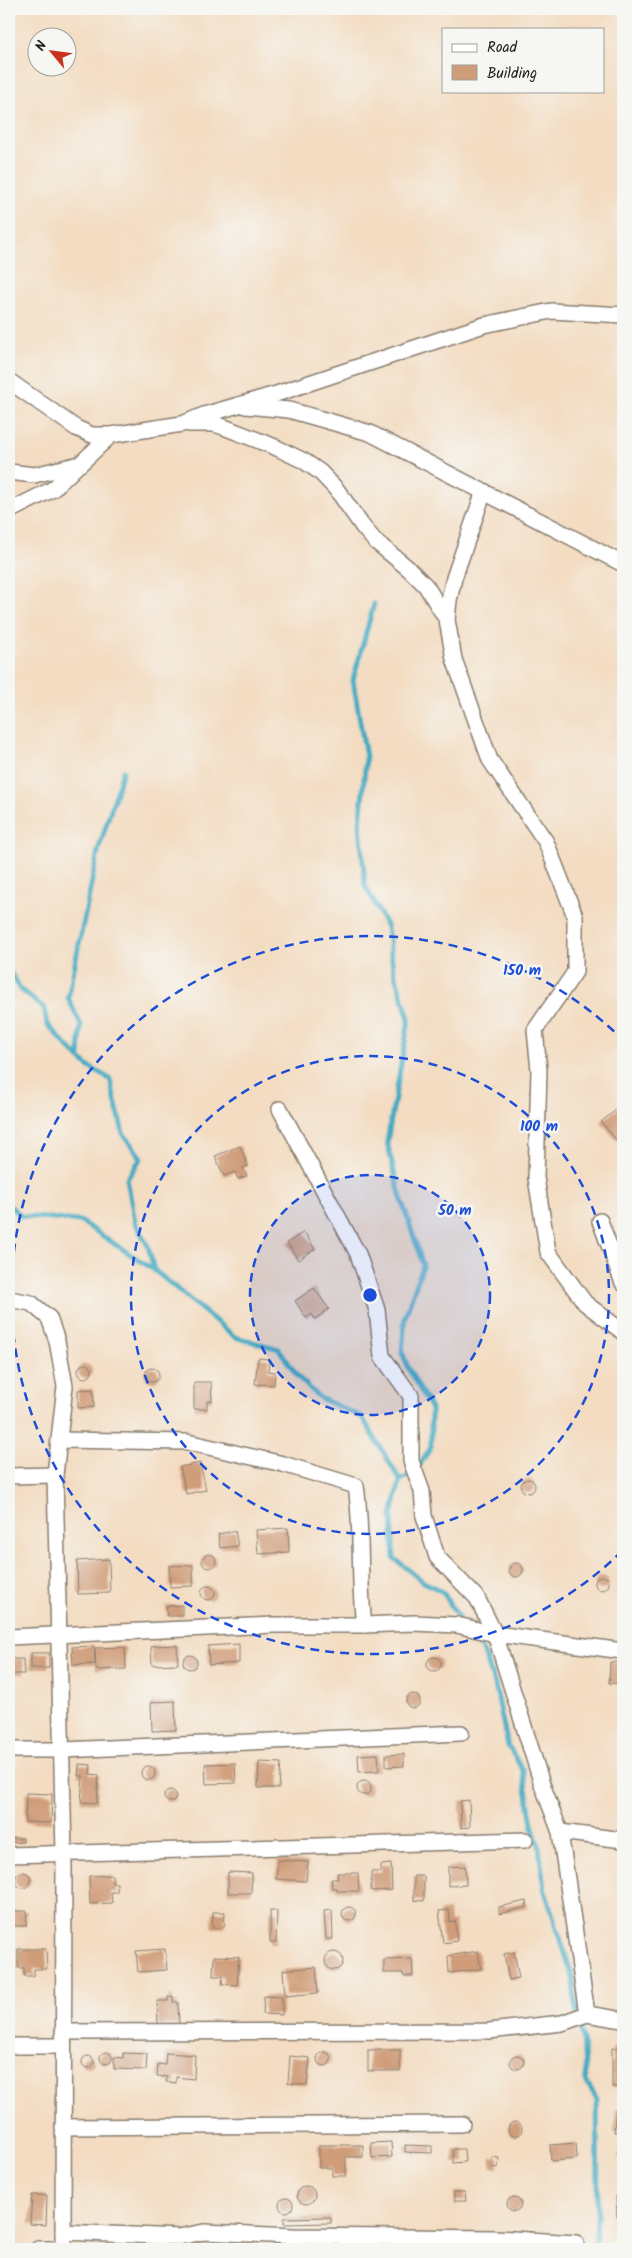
<svg xmlns="http://www.w3.org/2000/svg" width="632" height="2258" viewBox="0 0 632 2258" font-family="Kalam,sans-serif">
<rect width="100%" height="100%" fill="#f6f6f2"/>
<filter id="ink" filterUnits="userSpaceOnUse"><feTurbulence type="fractalNoise" baseFrequency=".02" numOctaves="2"/><feDisplacementMap in="SourceGraphic" scale="10" xChannelSelector="R" yChannelSelector="G"/><feConvolveMatrix kernelMatrix="1 2 1 2 8 2 1 2 1" color-interpolation-filters="sRGB"/></filter>
<filter id="wash" filterUnits="userSpaceOnUse"><feTurbulence type="fractalNoise" baseFrequency=".0096" numOctaves="4" result="noise"/><feDisplacementMap in="SourceGraphic" scale="20" xChannelSelector="R" yChannelSelector="G"/><feGaussianBlur stdDeviation="1.12" result="paint"/><feColorMatrix in="noise" values="0 0 0 0 0 0 0 0 0 0 0 0 0 0 0 0 0 1.4 0 .05"/><feComposite in="paint" operator="in"/></filter>
<g filter="url(#wash)">
<rect width="100%" height="100%" fill="#f3dcc1"/>
<g fill="none" stroke-linecap="round" stroke-linejoin="round">
<g stroke="#42aac2" stroke-width="5">
<path d="M374,604L353,680L366,757L360,824L365,885L387,927L393,968L409,1019L387,1142L400,1195L423,1265L405,1317L402,1352L408,1368L431,1409V1447L415,1473L400,1480L392,1516L394,1558L422,1581L443,1592L458,1617"/>
<path d="M9,970L21,990L44,1008L47,1024L69,1048L89,1067L110,1079L123,1133L141,1158L127,1179L135,1222L148,1246L154,1270L235,1337L279,1349L298,1377L320,1398L362,1417L400,1480"/>
<path d="M79,1058L81,1025L68,998L98,851L123,771"/>
<path d="M9,1205L21,1216L80,1221L154,1270"/>
<path d="M478,1645L484,1653L495,1685L508,1746L523,1770L532,1824L539,1846L544,1888L573,1978L575,2005L583,2038L586,2081L597,2099L598,2205L595,2249"/>
</g>
</g>
<g id="blocks">
<g fill="#d09d7a">
<path d="M623,1104V1135L617,1141L601,1122Z"/>
<path d="M240,1146L248,1166L243,1168L247,1176L238,1179L235,1172L224,1176L215,1156Z"/>
<path d="M304,1232L315,1249L298,1260L287,1243Z"/>
<path d="M314,1288L329,1309L315,1319L312,1314L306,1318L295,1301Z"/>
<path d="M258,1358L269,1359L268,1371L275,1372L274,1385L255,1384Z"/>
<circle cx="85" cy="1371" r="7"/>
<circle cx="152" cy="1375" r="7"/>
<path d="M194,1382H211L212,1401H207V1409H194Z"/>
<path d="M93,1389L94,1407L78,1408V1390Z"/>
<path d="M200,1463L206,1490L186,1494L180,1467Z"/>
<circle cx="528" cy="1486" r="7"/>
<path d="M288,1528L289,1552L258,1554L256,1530Z"/>
<path d="M235,1531L238,1546L220,1548L218,1534Z"/>
<circle cx="209" cy="1561" r="7"/>
<path d="M109,1559L110,1593L78,1594L77,1561Z"/>
<circle cx="516" cy="1570" r="7"/>
<path d="M193,1565V1586L170,1587L169,1566Z"/>
<circle cx="602" cy="1583" r="7"/>
<circle cx="208" cy="1593" r="7"/>
<path d="M182,1605V1616H167L166,1606Z"/>
<path d="M239,1644V1663L209,1665L208,1646Z"/>
<path d="M177,1645L178,1664L152,1665L151,1646Z"/>
<path d="M94,1646L95,1664L73,1665L72,1647Z"/>
<path d="M125,1647L126,1669L96,1670L95,1648Z"/>
<rect x="31" y="1653" width="18" height="15"/>
<circle cx="190" cy="1662" r="7"/>
<circle cx="434" cy="1664" r="7"/>
<path d="M9,1659H23L24,1674H11V1680H9Z"/>
<path d="M610,1662H623V1684L609,1683Z"/>
<circle cx="413" cy="1701" r="7"/>
<path d="M175,1701L176,1730L152,1731L151,1702Z"/>
<path d="M378,1754L379,1771L359,1772L358,1755Z"/>
<path d="M404,1754V1766L386,1767V1755Z"/>
<path d="M259,1762L281,1763L279,1788H258Z"/>
<path d="M235,1763L236,1783L206,1784L205,1764Z"/>
<path d="M79,1764L91,1765L90,1774L99,1775L97,1803L81,1802L83,1776H78Z"/>
<circle cx="148" cy="1773" r="7"/>
<circle cx="364" cy="1788" r="7"/>
<circle cx="170" cy="1796" r="6"/>
<path d="M26,1793L52,1794L51,1823L25,1822Z"/>
<path d="M469,1800L470,1827L461,1828L460,1801Z"/>
<path d="M9,1838H23V1842L9,1843Z"/>
<path d="M278,1860L308,1862L306,1881L276,1879Z"/>
<path d="M391,1864L392,1890L371,1891V1872H381V1865Z"/>
<path d="M465,1866L466,1885L448,1886V1867Z"/>
<path d="M228,1872L252,1873L251,1893H228Z"/>
<circle cx="23" cy="1880" r="8"/>
<path d="M337,1873H358L359,1891H337V1888H332L331,1879H338Z"/>
<path d="M112,1875V1883H117V1892H111L112,1903L90,1904L89,1876Z"/>
<path d="M414,1876H424V1901L414,1900Z"/>
<path d="M526,1901L527,1907L499,1914V1907Z"/>
<circle cx="349" cy="1914" r="7"/>
<path d="M332,1910L333,1939H326L324,1911Z"/>
<path d="M449,1910L450,1922L455,1921L457,1941L443,1943L439,1911Z"/>
<path d="M14,1911H27L26,1926H13Z"/>
<path d="M270,1911H277L276,1943H270Z"/>
<path d="M213,1912H225L224,1928H212Z"/>
<path d="M18,1949H46L47,1969H34V1976H24V1968H18Z"/>
<path d="M165,1949L167,1970L138,1972L136,1951Z"/>
<path d="M478,1951L481,1969L449,1973L448,1956Z"/>
<path d="M514,1952L519,1978L509,1980L504,1954Z"/>
<circle cx="334" cy="1961" r="9"/>
<path d="M214,1956L239,1957L237,1985L222,1984L223,1976H213Z"/>
<path d="M412,1959L413,1976H403V1973H384V1960Z"/>
<path d="M316,1967L318,1993L285,1996L283,1970Z"/>
<path d="M173,1996V2002H178L179,2025H158L157,2001H168V1997Z"/>
<path d="M264,1996L282,1997V2015L263,2014Z"/>
<rect x="612" y="2048" width="11" height="39"/>
<rect x="368" y="2050" width="32" height="21"/>
<circle cx="106" cy="2058" r="6"/>
<circle cx="324" cy="2059" r="7"/>
<path d="M123,2053L147,2054L146,2070L114,2069V2057L123,2058Z"/>
<path d="M166,2053L195,2055L194,2079L176,2077V2083L166,2082L167,2077L157,2076L158,2064L165,2065Z"/>
<circle cx="517" cy="2062" r="7"/>
<path d="M290,2056L310,2058L307,2085L288,2083Z"/>
<circle cx="88" cy="2062" r="6"/>
<path d="M616,2109L623,2110V2132H614Z"/>
<circle cx="515" cy="2129" r="7"/>
<path d="M391,2142L392,2157L372,2158L371,2143Z"/>
<path d="M576,2143L577,2159L551,2161L550,2145Z"/>
<path d="M319,2145H363V2157H346V2176H332V2168H319Z"/>
<path d="M405,2145L432,2146V2153L405,2152Z"/>
<path d="M623,2148V2162L618,2156Z"/>
<path d="M453,2149H464L465,2162L453,2163Z"/>
<path d="M492,2157L499,2158L498,2168L491,2167Z"/>
<circle cx="306" cy="2195" r="9"/>
<path d="M454,2192H465L466,2201H454Z"/>
<path d="M32,2195H47L46,2225L30,2224Z"/>
<path d="M616,2195H623V2217H617Z"/>
<circle cx="514" cy="2204" r="7"/>
<circle cx="286" cy="2205" r="7"/>
<path d="M331,2217V2223L284,2224V2218Z"/>
<rect x="195" y="2247" width="20" height="2"/>
</g>
</g>
</g>
<g filter="url(#ink)">
<use href="#blocks" fill-opacity="0" stroke="#887c6e" stroke-width="1"/>
<g fill="none" stroke-linecap="round" stroke-linejoin="round">
<defs>
<g id="street">
<path d="M9,381L76,428L92,435H111L182,424L204,415L273,395L484,325L551,311L623,315"/>
<path d="M245,406L289,410L370,433L623,564"/>
<path d="M189,424H214L224,427L275,447L304,461L320,472L337,490L363,527L375,541L409,569L426,586L447,620"/>
<path d="M9,472L34,475L80,464L111,435"/>
<path d="M484,491L454,578L449,600L447,620L454,659L490,760L546,842L575,916V972L535,1030L539,1070L536,1178L548,1252L585,1303L623,1332"/>
<path d="M9,511L53,489L76,467"/>
<path d="M280,1109L358,1254L377,1310L382,1356L411,1396V1461L422,1491L424,1516L437,1557L477,1598L495,1634L542,1784L560,1832L587,2014"/>
<path d="M600,1221L623,1283"/>
<path d="M9,1299L31,1303L49,1318L57,1341L65,1386L55,1475L64,1854L63,2249"/>
<path d="M59,1440L187,1442L283,1464L356,1486C363,1532 358,1579 364,1625"/>
<path d="M9,1476L55,1475"/>
<path d="M9,1637L274,1625H364L414,1623L457,1625L495,1634L623,1651"/>
<path d="M9,1750H62L461,1733"/>
<path d="M560,1832L623,1840"/>
<path d="M9,1855L525,1840"/>
<path d="M63,2032L489,2031L562,2023L587,2014L623,2020"/>
<path d="M9,2046H62"/>
<path d="M63,2127L462,2124"/>
<path d="M63,2232L179,2237L204,2232L293,2236L496,2238L576,2243"/>
<path d="M38,2249H63"/>
</g>
</defs>
<use href="#street" stroke="#887c6e" stroke-width="18"/>
<use href="#street" stroke="#fff" stroke-width="15"/>
</g>
</g>
<circle cx="370" cy="1295" r="120" fill="#1d4ed8" fill-opacity=".12"/>
<g fill="none" stroke="#1d4ed8" stroke-width="2.5" stroke-dasharray="9 6">
<circle cx="370" cy="1295" r="120"/>
<circle cx="370" cy="1295" r="239"/>
<path d="M622 1551A359 359 0 1 1 622 1039"/>
</g>
<circle cx="370" cy="1295" r="8" fill="#1d4ed8" stroke="#f6f6f2" stroke-width="2.5"/>
<g font-size="15" text-anchor="middle" font-weight="bold" fill="#1d4ed8" stroke="#f6f6f2" stroke-width="5" stroke-linejoin="round" paint-order="stroke">
<text x="522" y="975">150 m</text>
<text x="539" y="1131">100 m</text>
<text x="455" y="1215">50 m</text>
</g>
<rect width="632" height="2258" fill="none" stroke="#f6f6f2" stroke-width="30"/>
<rect x="442" y="28" width="162" height="65" fill="#f6f6f2" stroke="#9f9f9c"/>
<rect x="452" y="44" width="25" height="8" fill="#ffffff" stroke="#9f9f9c"/>
<text x="487" y="52" font-size="15" fill="#1c1c1c">Road</text>
<rect x="452" y="65" width="25" height="15" fill="#d09d7a" stroke="#9f9f9c"/>
<text x="487" y="78" font-size="15" fill="#1c1c1c">Building</text>
<g transform="translate(52 52) rotate(299)"><circle r="24" fill="#f6f6f2" stroke="#9f9f9c"/>
<path d="M0-4L9 19L0 12L-9 19Z" fill="#c8321e"/>
<text y="-8" font-size="14" font-weight="bold" text-anchor="middle" fill="#1c1c1c">N</text>
</g>
</svg>
